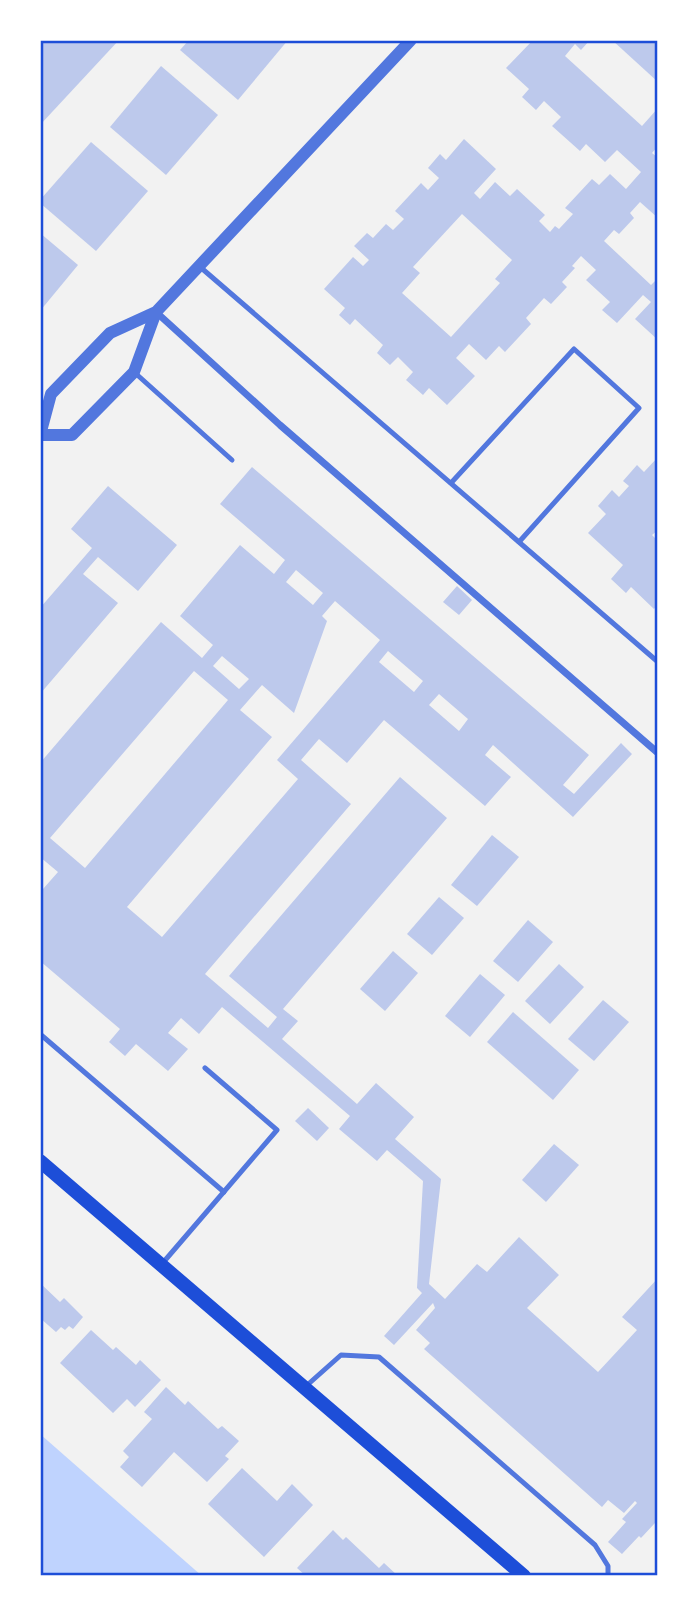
<svg xmlns="http://www.w3.org/2000/svg" width="698" height="1616" viewBox="0 0 698 1616" font-family="'Nunito Sans',sans-serif">
<rect width="100%" height="100%" fill="#f2f2f2"/>
<path fill="#bfd3fe" d="M40,1434L202,1576H40Z"/>
<g fill="#bdc9ec" fill-rule="evenodd">
<path d="M40,40H119L40,125Z"/>
<path d="M189,40H288L238,100L180,50Z"/>
<path d="M533,40H590L581,50L575,44L565,56L642,126L658,108V146L652,153L658,158V218L640,202L630,213L634,218L619,234L614,230L604,241L651,285L658,278V340L635,319L651,302L643,295L617,323L602,310L610,302L586,280L596,270L581,256L572,266L575,268L562,282L567,287L551,304L544,298L526,318L531,324L505,352L499,346L486,360L469,344L456,358L475,376L447,405L429,388L423,395L406,380L413,372L398,357L390,365L377,353L383,345L355,319L350,325L339,315L345,308L324,289L353,257L363,266L369,260L354,246L367,233L373,238L386,224L393,230L404,219L395,211L421,183L428,190L439,178L428,168L440,154L446,160L464,139L496,169L474,193L480,199L495,182L510,196L517,189L545,215L539,221L550,232L555,226L559,229L573,214L565,208L592,179L599,185L610,174L626,189L641,172L617,150L605,162L586,144L580,151L552,126L561,117L544,101L536,110L522,97L529,89L506,68ZM462,214L512,260L495,279L500,283L451,337L402,293L420,273L413,267Z"/>
<path d="M612,40H658V82Z"/>
<path d="M161,66L218,115L166,175L110,127Z"/>
<path d="M91,142L148,191L96,251L40,203V200Z"/>
<path d="M40,233L78,265L40,311Z"/>
<path d="M658,457V530L652,535L658,541V604L654,609L631,587L626,593L611,579L623,565L588,533L606,514L598,506L612,490L619,497L629,486L623,481L637,465L644,472Z"/>
<path d="M252,467L589,755L563,785L574,794L621,743L632,754L573,817L493,745L485,755L511,777L485,806L384,720L347,763L319,739L301,760L351,804L205,974L268,1028L277,1017L229,976L400,777L447,818L283,1009L298,1021L282,1039L357,1104L376,1083L414,1117L395,1139L441,1179L429,1284L445,1299L477,1264L487,1272L519,1237L559,1275L527,1308L598,1372L637,1330L622,1317L658,1278V1525L655,1523L641,1538L639,1536L622,1554L608,1542L626,1522L622,1519L637,1503L635,1501L624,1513L608,1500L602,1507L424,1349L430,1343L416,1330L435,1308L433,1303L394,1345L384,1336L422,1293L417,1288L423,1181L387,1150L377,1161L339,1129L350,1116L222,1007L199,1034L181,1018L168,1033L188,1049L168,1071L136,1044L125,1056L109,1042L120,1029L40,961V886L43,889L58,872L40,857V763L161,622L202,658L213,645L180,616L240,545L274,574L285,560L220,504ZM296,570L323,593L313,605L286,582ZM335,601L380,640L277,760L298,779L162,937L127,907L272,737L240,710L262,685L294,713L327,621L322,616ZM388,651L423,681L414,692L379,662ZM222,656L249,679L239,689L213,666ZM194,671L228,700L85,868L50,838ZM439,694L468,719L459,731L429,705Z"/>
<path d="M108,486L177,545L138,591L98,557L83,574L118,603L40,694V608L92,548L71,529Z"/>
<path d="M457,586L472,600L459,615L443,602Z"/>
<path d="M492,835L519,857L477,906L451,885Z"/>
<path d="M439,897L464,918L432,955L407,934Z"/>
<path d="M528,920L553,942L518,982L493,961Z"/>
<path d="M393,951L418,973L385,1011L360,989Z"/>
<path d="M559,964L584,987L550,1024L525,1001Z"/>
<path d="M480,974L505,995L470,1037L445,1016Z"/>
<path d="M603,1000L629,1022L594,1061L568,1039Z"/>
<path d="M513,1012L579,1070L553,1100L487,1042Z"/>
<path d="M308,1108L329,1128L317,1141L295,1121Z"/>
<path d="M554,1144L579,1165L546,1202L522,1180Z"/>
<path d="M40,1283L60,1302L64,1298L83,1317L73,1329L69,1326L65,1330L61,1327L56,1332L40,1318Z"/>
<path d="M91,1330L113,1350L116,1347L136,1365L140,1360L161,1380L135,1407L127,1399L113,1413L60,1363Z"/>
<path d="M166,1387L185,1405L188,1401L218,1429L222,1426L239,1441L225,1456L229,1459L207,1482L174,1452L142,1487L120,1467L129,1457L123,1451L152,1419L144,1412Z"/>
<path d="M242,1468L277,1501L292,1484L313,1505L264,1557L208,1504Z"/>
<path d="M333,1530L343,1540L346,1537L379,1568L384,1563L398,1576H351L348,1573L345,1576H306L297,1568Z"/>
</g>
<g fill="none" stroke-linecap="round" stroke-linejoin="round">
<g stroke="#5277de" stroke-width="5">
<path d="M199,266L658,662"/>
<path d="M134,372L232,460"/>
<path d="M451,483L574,349L639,408L519,542"/>
<path d="M40,1034L224,1192"/>
<path d="M161,1265L277,1130L205,1068"/>
<path d="M305,1387L341,1355L379,1357L595,1545L608,1566V1576"/>
</g>
<path stroke="#5277de" stroke-width="7" d="M156,312L280,425L658,753"/>
<path stroke="#5277de" stroke-width="12" d="M156,312L134,372L72,435H40L51,394L110,333L156,312L411,40"/>
<path stroke="#1d4ed8" stroke-width="14" d="M40,1161L524,1576"/>
</g>
<rect width="698" height="1616" fill="none" stroke="#ffffff" stroke-width="84"/>
<rect x="42" y="42" width="614" height="1532" fill="none" stroke="#1d4ed8" stroke-width="2.5"/>
</svg>
